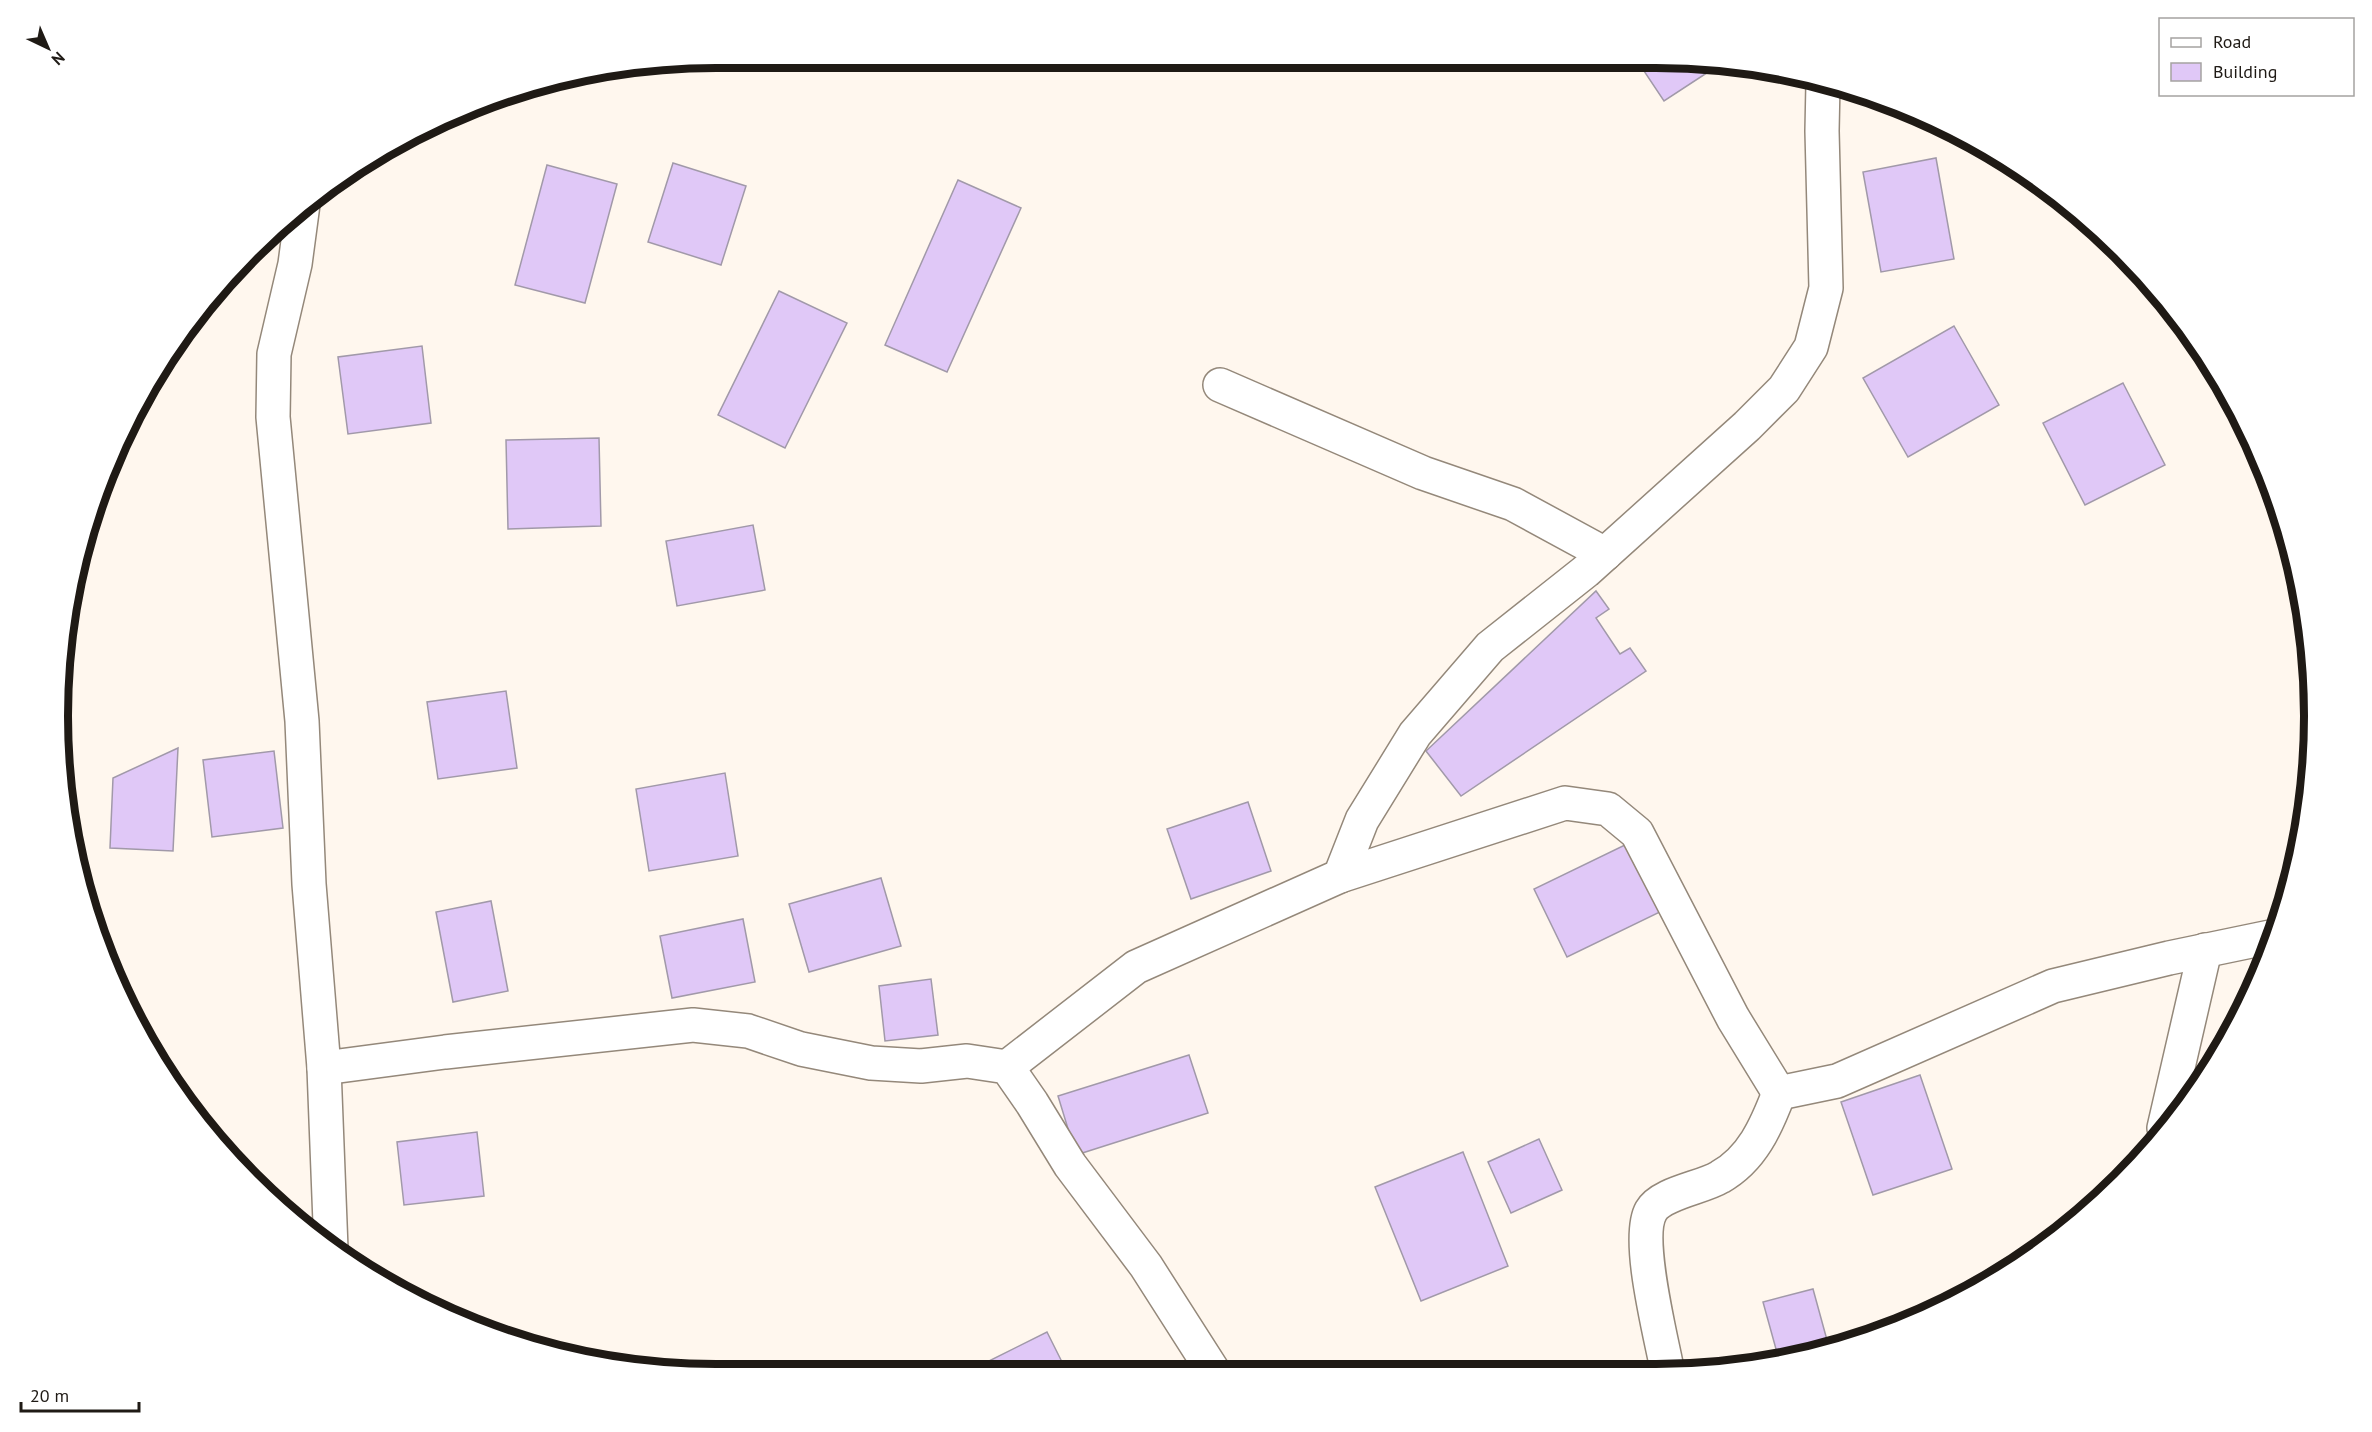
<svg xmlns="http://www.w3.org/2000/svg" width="2372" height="1432" viewBox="0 0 2372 1432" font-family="'PT Sans',sans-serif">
<rect width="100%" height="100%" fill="#fff7ee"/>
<g fill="#e0c8f7" stroke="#a199a9" stroke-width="1.5">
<path d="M1699,58L1722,63L1664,101L1636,59Z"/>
<path d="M1936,158L1954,259L1881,272L1863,172Z"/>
<path d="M673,163L746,186L721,265L648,242Z"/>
<path d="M547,165L617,184L585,303L515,285Z"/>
<path d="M958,180L1021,208L947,372L885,345Z"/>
<path d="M779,291L847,323L785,448L718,415Z"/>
<path d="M1954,326L1999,405L1908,457L1863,378Z"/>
<path d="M422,346L431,423L348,434L338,357Z"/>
<path d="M2123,383L2165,465L2085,505L2043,423Z"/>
<path d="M599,438L601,526L508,529L506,440Z"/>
<path d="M753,525L765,590L677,606L666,541Z"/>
<path d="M1596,591L1609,609L1596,618L1620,654L1630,648L1646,671L1461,796L1426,751Z"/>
<path d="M506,691L517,768L438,779L427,702Z"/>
<path d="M178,748L173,851L110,848L113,778Z"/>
<path d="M274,751L283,828L212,837L203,760Z"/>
<path d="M725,773L738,856L649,871L636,789Z"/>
<path d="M1248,802L1271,871L1191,899L1167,829Z"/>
<path d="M1629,843L1662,911L1567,957L1534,889Z"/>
<path d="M881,878L901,946L809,972L789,904Z"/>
<path d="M491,901L508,991L453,1002L436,912Z"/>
<path d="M743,919L755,982L672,998L660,936Z"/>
<path d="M931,979L938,1035L885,1041L879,986Z"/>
<path d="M1189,1055L1208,1113L1076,1155L1058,1096Z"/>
<path d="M1920,1075L1952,1169L1873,1195L1841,1102Z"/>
<path d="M477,1132L484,1196L404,1205L397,1142Z"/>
<path d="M1539,1139L1562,1190L1511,1213L1488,1162Z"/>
<path d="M1463,1152L1508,1266L1421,1301L1375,1187Z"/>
<path d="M1813,1289L1830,1351L1779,1360L1763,1302Z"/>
<path d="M1047,1332L1068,1374H970L969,1371Z"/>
<path d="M1633,1365L1635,1374H1607Z"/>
</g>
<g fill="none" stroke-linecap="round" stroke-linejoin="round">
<defs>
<g id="street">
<path d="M1220,385L1423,473L1513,504L1605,554"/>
<path d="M1340,876L1565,803L1608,809L1637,833L1733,1018L1779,1093L1837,1081L2053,986L2169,958L2275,936"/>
<path d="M1007,1067L1136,967L1340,876L1362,820L1415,734L1490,647L1586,571L1747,426L1784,389L1811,347L1826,288L1822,131L1823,83"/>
<path d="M324,1068L331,1249"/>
<path d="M2164,1128L2205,950"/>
<path d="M1668,1374C1662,1340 1635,1239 1651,1211C1661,1193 1702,1188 1720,1177C1752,1159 1766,1127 1779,1093"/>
</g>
<path id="secondary" d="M303,204L295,264L274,354L273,417L302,721L309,884L324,1068L445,1052L693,1025L748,1031L801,1049L871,1063L921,1066L967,1061L1007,1067L1032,1103L1070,1165L1146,1266L1215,1374"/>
</defs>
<use href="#street" stroke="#94887a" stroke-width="36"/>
<use href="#secondary" stroke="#94887a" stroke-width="36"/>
<use href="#street" stroke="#fff" stroke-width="33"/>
<use href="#secondary" stroke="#fff" stroke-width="33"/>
</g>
<path d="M0 0H2372V1432H0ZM716 68H1656A648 648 0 0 1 2304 716V716A648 648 0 0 1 1656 1364H716A648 648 0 0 1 68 716V716A648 648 0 0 1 716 68Z" fill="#fff" fill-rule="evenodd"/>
<path fill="none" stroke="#1f1a15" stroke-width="8" d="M716 68H1656A648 648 0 0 1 2304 716V716A648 648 0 0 1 1656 1364H716A648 648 0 0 1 68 716V716A648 648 0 0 1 716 68Z"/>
<rect x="2159" y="18" width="195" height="78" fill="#ffffff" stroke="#a5a3a1" stroke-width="1.5"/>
<rect x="2171" y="38" width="30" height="9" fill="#ffffff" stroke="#a5a3a1" stroke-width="1.5"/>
<text x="2213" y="48" font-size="18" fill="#1f1a15">Road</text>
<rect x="2171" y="63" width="30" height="18" fill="#e0c8f7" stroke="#a5a3a1" stroke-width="1.5"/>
<text x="2213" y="78" font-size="18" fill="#1f1a15">Building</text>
<g transform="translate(48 48) rotate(136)" stroke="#ffffff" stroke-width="4.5" paint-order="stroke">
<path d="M0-4.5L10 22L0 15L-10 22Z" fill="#1f1a15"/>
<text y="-9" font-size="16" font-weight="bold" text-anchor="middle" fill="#1f1a15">N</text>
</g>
<path d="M21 1402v9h118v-9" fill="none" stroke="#1f1a15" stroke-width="3"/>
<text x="30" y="1402" font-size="18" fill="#1f1a15" stroke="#ffffff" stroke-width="4.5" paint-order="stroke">20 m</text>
</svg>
